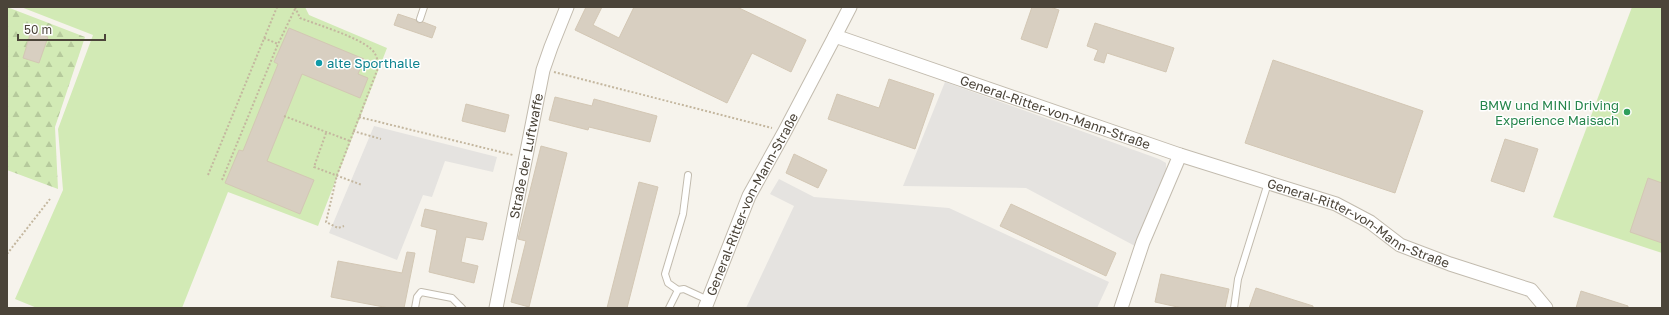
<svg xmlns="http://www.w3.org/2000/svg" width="1669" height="315" viewBox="0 0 1669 315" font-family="'Golos Text',sans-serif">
<defs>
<pattern id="forest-firs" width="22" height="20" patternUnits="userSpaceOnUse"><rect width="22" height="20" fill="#d2eab5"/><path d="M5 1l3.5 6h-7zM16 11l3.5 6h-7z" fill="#b6ca9c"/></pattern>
</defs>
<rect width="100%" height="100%" fill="#f6f3ec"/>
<g fill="#d2eab5">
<path d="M21,7H305L309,15L387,48L318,226L228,192L182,308H37L15,299L63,190L58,129L93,35Z"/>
<path d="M1632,7H1662V253L1553,217Z"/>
</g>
<path fill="url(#forest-firs)" d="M7,7L85,37L55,127L58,189L7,170Z"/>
<g fill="#e5e3e0">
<path d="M945,82L1159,159L1166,163V176L1135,246L1026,188L903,186Z"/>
<path d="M374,126L497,157L493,172L445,161L432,197L423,195L397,260L329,233Z"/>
<path d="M779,179L814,197L949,208L1109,282L1097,308H746L794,206L770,194Z"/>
</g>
<g fill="#d8cfc1" stroke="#d3c7b4">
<path d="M586,7H602L593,25L619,38L634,7H737L806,40L791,72L752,53L727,103L575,30Z"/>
<path d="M1032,7H1050L1059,10L1047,48L1021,39Z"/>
<path d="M398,14L416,20L418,23L423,22L436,27L432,38L394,25Z"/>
<path d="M1095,23L1174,48L1166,72L1107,53L1104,63L1094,60L1098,50L1087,46Z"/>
<path d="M289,28L364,59L358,74L368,78L360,98L302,74L267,161L314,180L300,214L225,183L239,150L243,151L278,64L274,62Z"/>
<path d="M31,31L48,37L39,63L23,58Z"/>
<path d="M1273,60L1423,111L1395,193L1245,143Z"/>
<path d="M889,79L934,94L915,149L828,119L837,94L879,108Z"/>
<path d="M555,97L592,106L594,99L657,116L650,142L589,127L588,130L549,120Z"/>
<path d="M466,104L509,115L505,132L462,121Z"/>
<path d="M1505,139L1538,149L1524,192L1491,181Z"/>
<path d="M541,146L567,153L529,307L511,302L526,241L518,239Z"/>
<path d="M794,154L827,170L818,188L786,173Z"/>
<path d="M1648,178L1662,183V243L1630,232Z"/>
<path d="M639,182L658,187L627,308H607Z"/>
<path d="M1011,204L1116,253L1106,276L1000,226Z"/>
<path d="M425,209L487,223L483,240L466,237L461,262L478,266L474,283L429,272L437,230L421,226Z"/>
<path d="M407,252L415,253L404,308H389L331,297L338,261L402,273Z"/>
<path d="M1161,274L1229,289L1225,308H1182L1155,302Z"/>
<path d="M1256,288L1313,306V308H1249Z"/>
<path d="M1581,291L1628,306V308H1576Z"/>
</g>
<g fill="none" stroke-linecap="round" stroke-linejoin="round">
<defs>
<g id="lane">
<path d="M420,19L424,7"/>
<path d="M678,290L668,283L665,274L683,214L688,175"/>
<path d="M415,308L417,297L421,292L452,298L462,308"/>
<path d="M669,308L678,290L684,289L708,300"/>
<path d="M1234,308L1238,279L1268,183"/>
</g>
<g id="street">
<path d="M835,36L850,7"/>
<path id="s1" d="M496,308L543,70L551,47L567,7"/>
<path id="s2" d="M705,308L749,196L785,131L835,36L1180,155L1336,204L1370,222L1400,245L1450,264L1531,290L1546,308"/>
<path d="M1121,308L1143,242L1180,155"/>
</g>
</defs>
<use href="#lane" stroke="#c2bbae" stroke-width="8"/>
<use href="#street" stroke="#c2bbae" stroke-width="15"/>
<g stroke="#c4b79f" stroke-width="2" stroke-dasharray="2 2" stroke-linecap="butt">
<path d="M295,7L300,18C318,25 358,37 371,49C377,54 378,61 378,68L337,175L326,222L338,228L344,226"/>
<path d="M264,38L278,44"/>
<path d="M554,72L772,128"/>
<path d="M284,116L350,141"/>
<path d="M359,117L513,155"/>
<path d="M353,131L381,139"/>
<path d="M326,133L314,167L362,185"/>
<path d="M208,175L277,7"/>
<path d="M222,180L278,44L296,7"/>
<path d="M7,254L50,199"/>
</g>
<use href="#lane" stroke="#fff" stroke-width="6"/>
<use href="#street" stroke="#fff" stroke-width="13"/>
</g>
<circle fill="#0f9aa8" stroke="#fff" stroke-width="1.5" cx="319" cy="63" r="4"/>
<circle fill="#2e9e5b" stroke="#fff" stroke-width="1.5" cx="1627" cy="112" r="4"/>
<g text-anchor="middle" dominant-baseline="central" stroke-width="3" stroke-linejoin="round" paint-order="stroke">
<g font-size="13" fill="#0d838f" stroke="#fff" text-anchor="start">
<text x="327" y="63">alte Sporthalle</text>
</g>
<g font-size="13" fill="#27864d" stroke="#fff" text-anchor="end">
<text x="1619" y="105">BMW und MINI Driving<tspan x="1619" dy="15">Experience Maisach</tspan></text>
</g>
<g font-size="13" fill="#4b4439" stroke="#fff">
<text stroke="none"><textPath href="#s2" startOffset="535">General-Ritter-von-Mann-Straße</textPath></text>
<text stroke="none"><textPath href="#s1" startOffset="155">Straße der Luftwaffe</textPath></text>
<text stroke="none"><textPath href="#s2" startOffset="114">General-Ritter-von-Mann-Straße</textPath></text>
<text stroke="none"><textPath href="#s2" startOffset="859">General-Ritter-von-Mann-Straße</textPath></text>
</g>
</g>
<rect width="1669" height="315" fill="none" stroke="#4b4439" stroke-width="16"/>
<path d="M18 34v6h87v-6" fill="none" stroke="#4b4439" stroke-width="2"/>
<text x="24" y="34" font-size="12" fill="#4b4439" stroke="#ffffff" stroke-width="3" paint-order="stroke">50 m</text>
</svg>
